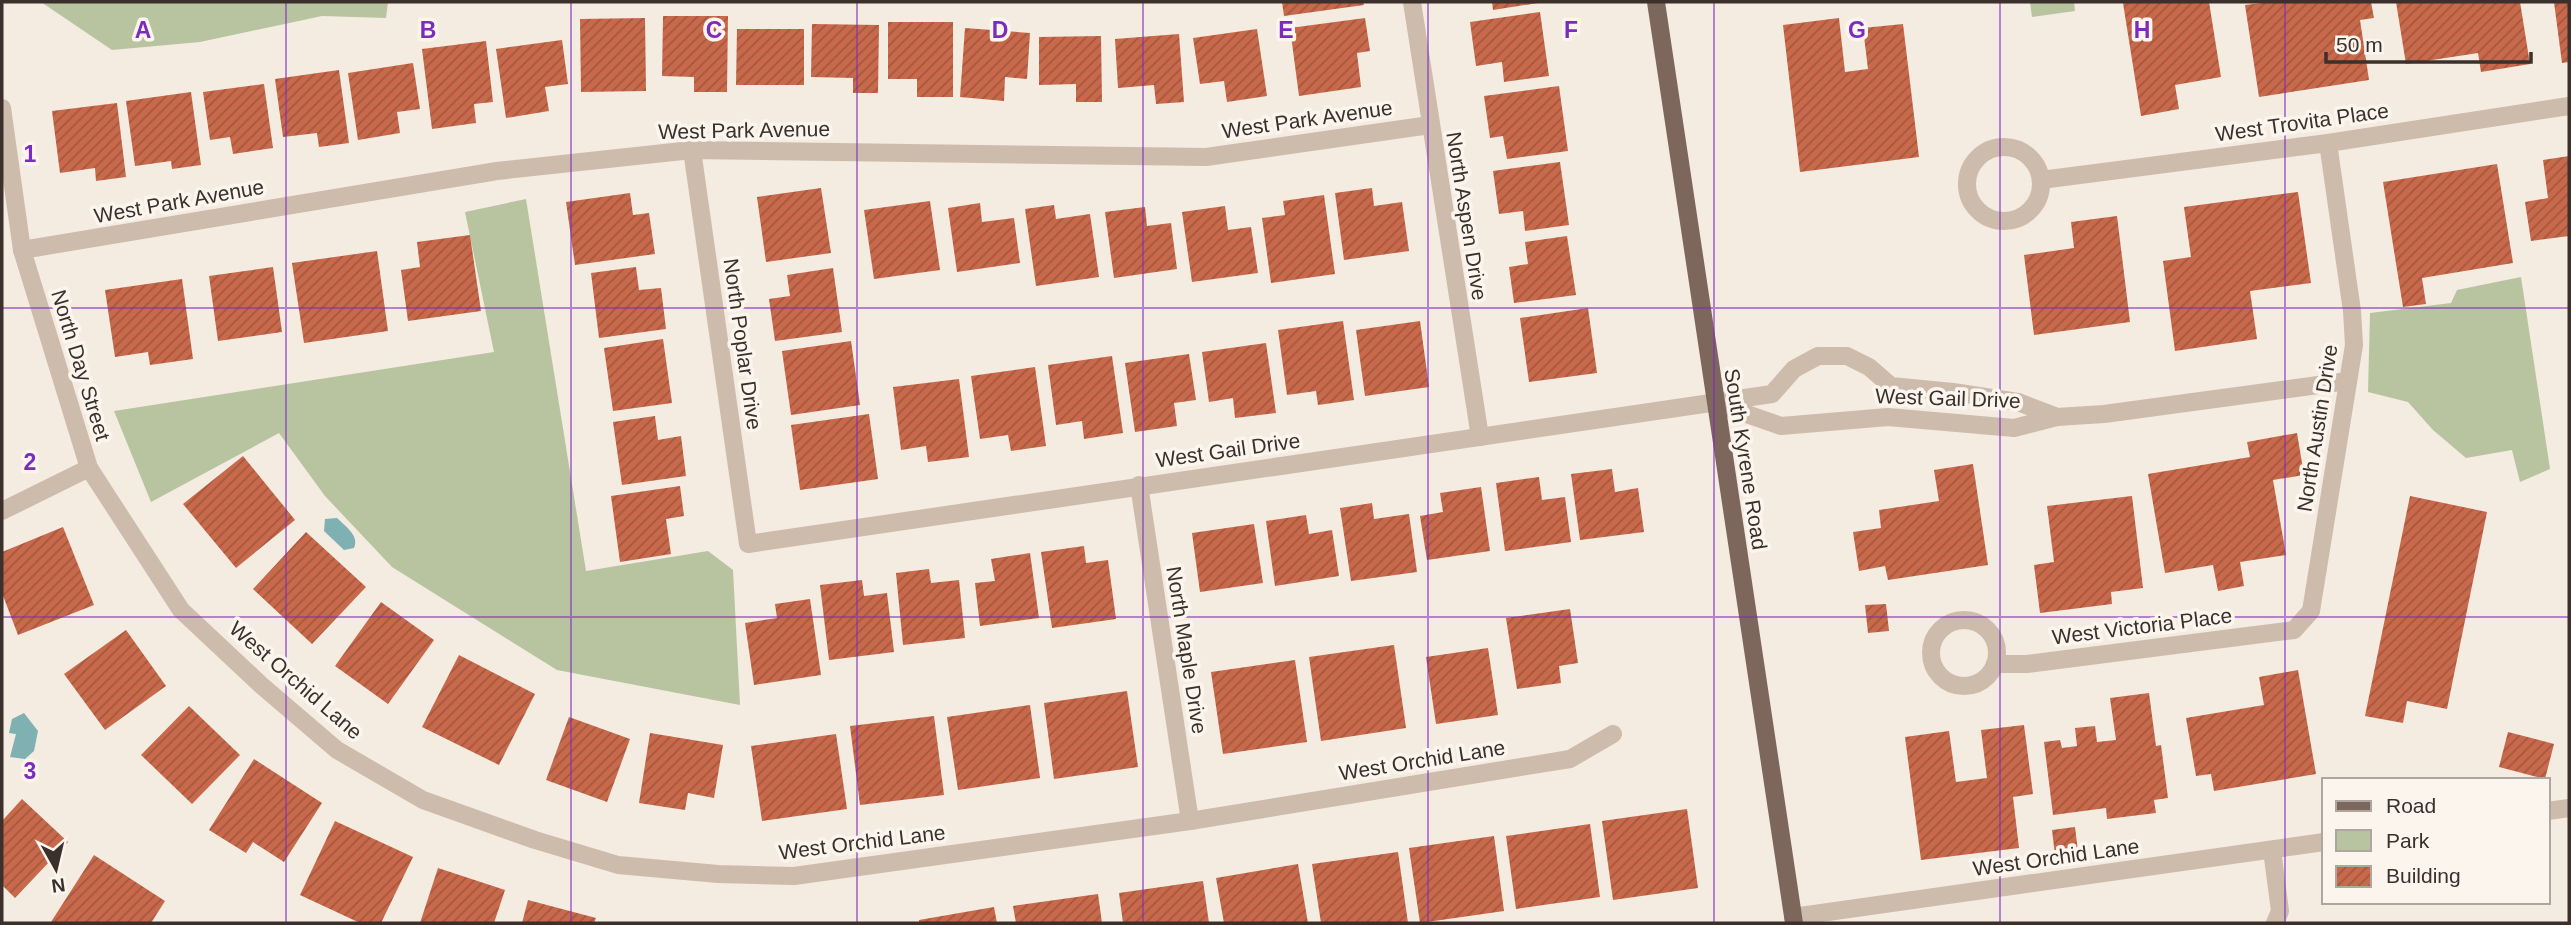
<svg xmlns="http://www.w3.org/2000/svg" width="2571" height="925" viewBox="0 0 2571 925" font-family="Arial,sans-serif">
<defs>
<pattern id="building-hatch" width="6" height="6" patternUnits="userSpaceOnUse" patternTransform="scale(1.75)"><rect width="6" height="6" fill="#c8694b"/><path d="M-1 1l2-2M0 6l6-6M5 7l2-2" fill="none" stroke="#a4573f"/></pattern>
</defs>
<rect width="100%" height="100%" fill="#f4ebe1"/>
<g fill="#b8c4a0">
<path d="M41,2H388L386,18L322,16L200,42L112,50Z"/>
<path d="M2030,2H2074L2075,11L2032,17Z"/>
<path d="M526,199L586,571L708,551L733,570L740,705L557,670L392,567L325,496L279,433L151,502L114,411L494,352L465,212Z"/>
<path d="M2521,277L2550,469L2520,482L2512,450L2466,458L2433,430L2408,402L2368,392L2370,313L2451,303L2457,290Z"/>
</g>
<g fill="#7fb0b2">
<path d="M337,518C345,526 360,536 354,548L344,550L324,531L325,519Z"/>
<path d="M24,713L38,731L34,751L25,759L10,757L16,734L9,733L12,719Z"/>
</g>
<g fill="url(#building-hatch)">
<path d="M1282,2H1363L1364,5L1284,16Z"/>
<path d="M1492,2H1538V3L1493,10Z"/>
<path d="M2130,2H2209L2221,77L2175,85L2179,109L2141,116L2123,3Z"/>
<path d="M2270,2H2371L2374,18L2360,20L2369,80L2259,97L2245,5Z"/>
<path d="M2396,2H2520L2530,64L2481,72L2478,53L2406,64Z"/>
<path d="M2554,2H2569V62L2562,63Z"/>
<path d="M1540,12L1549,76L1504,82L1502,62L1476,66L1470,22Z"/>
<path d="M663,16H728L727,92H694V77L662,76Z"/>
<path d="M645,18L646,91L581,92L580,19Z"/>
<path d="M1365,18L1370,51L1357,53L1361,87L1299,96L1290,28Z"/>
<path d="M1839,18L1845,72L1868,69L1863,28L1903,24L1919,157L1800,172L1783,25Z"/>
<path d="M888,22H953V97H917V79H888Z"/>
<path d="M812,24L879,25L878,93H853V78L811,77Z"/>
<path d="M965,28L1030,33L1027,79L1005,77L1004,101L960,97Z"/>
<path d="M737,29H804V85H736Z"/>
<path d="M1257,29L1267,96L1227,102L1224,81L1200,84L1193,38Z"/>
<path d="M1179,34L1184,102L1156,104L1154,85L1118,88L1115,39Z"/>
<path d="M1101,36L1102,102H1076V84L1039,85V37Z"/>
<path d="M562,40L568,84L545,87L549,111L506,118L496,49Z"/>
<path d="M486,41L493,102L474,104L476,123L432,129L422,49Z"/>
<path d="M413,63L420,109L397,112L400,133L358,140L348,73Z"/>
<path d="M339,70L349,143L319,147L317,133L283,137L275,79Z"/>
<path d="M264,84L273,148L233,154L230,137L210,140L203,92Z"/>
<path d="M1559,86L1568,151L1507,159L1503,136L1490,138L1484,96Z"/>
<path d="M191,92L201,165L172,169L171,161L135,166L126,101Z"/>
<path d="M117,103L126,177L96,181L95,168L60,173L52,111Z"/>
<path d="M2569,156V236L2531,241L2525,202L2548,198L2543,160Z"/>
<path d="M1560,162L1569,225L1525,231L1523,211L1499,214L1493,171Z"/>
<path d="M2497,164L2513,263L2422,278L2426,304L2403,307L2383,182Z"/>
<path d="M821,188L831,253L766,262L757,197Z"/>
<path d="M1372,188L1374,206L1402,202L1409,251L1344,260L1335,193Z"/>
<path d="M2298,192L2311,283L2250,291L2257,339L2175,351L2163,261L2191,257L2184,207Z"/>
<path d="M630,193L633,215L649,213L655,254L575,265L566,202Z"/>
<path d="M1324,195L1335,274L1271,283L1262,218L1285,215L1283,201Z"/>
<path d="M930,201L940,270L874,279L864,210Z"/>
<path d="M980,203L982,222L1014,218L1020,263L957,272L948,208Z"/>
<path d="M1054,205L1056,219L1090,214L1099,277L1036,286L1025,209Z"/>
<path d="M1225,206L1228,230L1251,227L1258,273L1192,282L1182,212Z"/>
<path d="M1145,207L1147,226L1171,223L1177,269L1114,278L1105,212Z"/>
<path d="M2117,216L2130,322L2034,335L2024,255L2074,248L2071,222Z"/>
<path d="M470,235L481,311L408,321L401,270L420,267L417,242Z"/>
<path d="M1567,236L1576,295L1514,303L1509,267L1528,264L1525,242Z"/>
<path d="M377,251L388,331L304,343L292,263Z"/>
<path d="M273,267L282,332L218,341L209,276Z"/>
<path d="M636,267L639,290L661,288L666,329L599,338L591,273Z"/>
<path d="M833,268L842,332L775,341L769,299L790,296L787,275Z"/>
<path d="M182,279L193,359L150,365L148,352L115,357L105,290Z"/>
<path d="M1588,308L1597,373L1529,382L1520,318Z"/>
<path d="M1343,321L1354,400L1318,405L1316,391L1287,395L1278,330Z"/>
<path d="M1420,321L1429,387L1365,396L1356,330Z"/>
<path d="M663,339L672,403L613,411L604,348Z"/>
<path d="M851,341L860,405L791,415L782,351Z"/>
<path d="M1266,343L1276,413L1235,418L1233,398L1209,402L1202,352Z"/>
<path d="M1189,354L1196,400L1174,403L1177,426L1135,432L1125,363Z"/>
<path d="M1112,356L1123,433L1084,439L1082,421L1056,425L1048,365Z"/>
<path d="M1035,367L1046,446L1011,451L1008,435L980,439L971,376Z"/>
<path d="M959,379L969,457L928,462L926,446L901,450L893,387Z"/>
<path d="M869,414L878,479L800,490L791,425Z"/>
<path d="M655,416L658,440L681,436L686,476L622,485L613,422Z"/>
<path d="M2297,433L2304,475L2273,480L2286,555L2240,562L2244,586L2218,591L2213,565L2165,573L2148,474L2250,457L2247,442Z"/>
<path d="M243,456L295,520L236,568L183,504Z"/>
<path d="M1973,464L1988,565L1888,580L1885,566L1859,571L1853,532L1881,528L1879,510L1939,501L1934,470Z"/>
<path d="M1612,469L1615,492L1638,488L1644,532L1580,540L1571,474Z"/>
<path d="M1539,477L1542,500L1565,497L1571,542L1505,551L1496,483Z"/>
<path d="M680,486L684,516L666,519L671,554L620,562L611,496Z"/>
<path d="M1481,487L1490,551L1427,560L1420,516L1443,512L1440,493Z"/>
<path d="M2132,496L2143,588L2111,592L2112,604L2040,613L2034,565L2054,562L2047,506Z"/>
<path d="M2410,496L2487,512L2447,709L2407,701L2403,723L2365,716Z"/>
<path d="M1372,503L1374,519L1409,514L1417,572L1351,581L1340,508Z"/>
<path d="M1306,515L1309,534L1332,530L1339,576L1275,586L1266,521Z"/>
<path d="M1254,524L1263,583L1200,592L1192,533Z"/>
<path d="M63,527L94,605L18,635L2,593V552Z"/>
<path d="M306,532L366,587L312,644L253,589Z"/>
<path d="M1084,546L1086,563L1108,560L1116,619L1052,628L1041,552Z"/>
<path d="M1030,553L1039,618L980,626L975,583L995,581L991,559Z"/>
<path d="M929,569L931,583L959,580L965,638L903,645L896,573Z"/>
<path d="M862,580L864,596L887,593L894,652L829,660L820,585Z"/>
<path d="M810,599L821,675L754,685L745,623L777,618L775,604Z"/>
<path d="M381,602L434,640L388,704L335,666Z"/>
<path d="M1886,604L1889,631L1868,633L1865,605Z"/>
<path d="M1570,609L1578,663L1559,666L1561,683L1517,689L1506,618Z"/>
<path d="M126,630L166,686L105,730L64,674Z"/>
<path d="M1394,645L1406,728L1321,741L1309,657Z"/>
<path d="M1488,648L1498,715L1436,724L1426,657Z"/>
<path d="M459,655L535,694L499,765L422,727Z"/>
<path d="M1295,660L1307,742L1223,754L1211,672Z"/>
<path d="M2298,670L2316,774L2214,791L2211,774L2196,776L2186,718L2264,705L2259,677Z"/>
<path d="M1127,691L1138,767L1054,779L1044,703Z"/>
<path d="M2149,693L2156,746L2161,745L2168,798L2154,800L2156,813L2107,819L2106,808L2053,815L2044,742L2060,740L2062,748L2077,746L2075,728L2095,726L2097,742L2116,740L2110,698Z"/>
<path d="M1030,705L1040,778L958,790L947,717Z"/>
<path d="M189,706L240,755L192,804L141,755Z"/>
<path d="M934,716L944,795L860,805L850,726Z"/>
<path d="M569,717L630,739L607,802L546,780Z"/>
<path d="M2024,725L2033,794L2013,797L2019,848L1921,860L1905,737L1949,731L1956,782L1987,778L1981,730Z"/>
<path d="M2508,732L2554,744L2545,779L2499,767Z"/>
<path d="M650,733L723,745L714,798L688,793L685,810L639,803Z"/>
<path d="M836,734L847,809L762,821L751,746Z"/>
<path d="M254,759L322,803L284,862L253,842L246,853L209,830Z"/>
<path d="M22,799L68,842L15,898L2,885V821Z"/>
<path d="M1687,809L1698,888L1613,900L1602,821Z"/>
<path d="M335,821L413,857L381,923H360L300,895Z"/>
<path d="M1590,824L1600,897L1516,909L1506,836Z"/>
<path d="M2075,827L2078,852L2055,855L2052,830Z"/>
<path d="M1494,836L1504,911L1420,923L1409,848Z"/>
<path d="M1398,852L1408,923H1321L1312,864Z"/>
<path d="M94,855L165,901L151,923L51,922Z"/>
<path d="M1298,864L1308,923H1224L1216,878Z"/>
<path d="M438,868L505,890L494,923H420Z"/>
<path d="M1203,881L1209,923H1123L1119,893Z"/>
<path d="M1098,894L1102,923H1016L1013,906Z"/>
<path d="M528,900L596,918L594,923H522Z"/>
<path d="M994,907L997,923H919V920Z"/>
</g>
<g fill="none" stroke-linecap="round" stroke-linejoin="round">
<g stroke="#cdbbac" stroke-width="18">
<path d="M1412,2L1480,437"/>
<path d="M2,108L22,250L89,468L181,610L261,685L337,750L423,800L535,840L618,865L718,874L794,876L1190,821L1570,759L1613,734"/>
<circle cx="2004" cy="184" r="37"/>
<path d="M692,150L748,544L1772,394L1794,369L1818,356H1847L1869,367L1891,386L1953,392L2018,402L2057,417"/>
<path d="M2041,180L2328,143L2569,106"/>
<path d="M22,250L497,171L692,150L1206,157L1430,125"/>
<path d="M1718,404L1781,426L1888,417L2014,428L2057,417L2104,414L2348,381"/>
<path d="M1139,485L1190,821"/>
<path d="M2,511L89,468"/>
<circle cx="1964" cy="653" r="33"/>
<path d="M1995,664H2027L2294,630L2311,611L2354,345L2352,311L2328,143"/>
<path d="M2548,811L2569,808"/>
<path d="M2272,850L2280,911L2275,923"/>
<path d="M1793,917L2324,842"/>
</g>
<path stroke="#7d675c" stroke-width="18" d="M1656,2L1794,923"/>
</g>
<path fill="none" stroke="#7b2cbf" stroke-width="2" stroke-opacity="0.55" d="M286,2V923M571,2V923M857,2V923M1143,2V923M1428,2V923M1714,2V923M2000,2V923M2285,2V923M2,308H2569M2,617H2569"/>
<g text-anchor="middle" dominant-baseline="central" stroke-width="7" stroke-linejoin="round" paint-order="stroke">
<g font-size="21" fill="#3b302b" stroke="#fbf5ee">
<text transform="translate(1307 119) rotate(-8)">West Park Avenue</text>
<text transform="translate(2302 122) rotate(-8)">West Trovita Place</text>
<text transform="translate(744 130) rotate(-1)">West Park Avenue</text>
<text transform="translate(179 201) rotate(-10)">West Park Avenue</text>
<text transform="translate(1467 216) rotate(81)">North Aspen Drive</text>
<text transform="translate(743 344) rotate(82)">North Poplar Drive</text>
<text transform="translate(81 365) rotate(73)">North Day Street</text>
<text transform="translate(1948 398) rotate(2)">West Gail Drive</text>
<text transform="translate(2317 428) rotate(-81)">North Austin Drive</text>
<text transform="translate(1228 450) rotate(-8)">West Gail Drive</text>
<text transform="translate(1746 459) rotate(81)">South Kyrene Road</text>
<text transform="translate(2142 626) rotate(-7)">West Victoria Place</text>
<text transform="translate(1187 650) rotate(81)">North Maple Drive</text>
<text transform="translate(296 680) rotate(41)">West Orchid Lane</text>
<text transform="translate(1422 760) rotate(-9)">West Orchid Lane</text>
<text transform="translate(862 842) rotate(-7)">West Orchid Lane</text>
<text transform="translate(2056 857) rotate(-8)">West Orchid Lane</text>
</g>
</g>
<g font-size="23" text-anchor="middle" font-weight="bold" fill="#7b2cbf" stroke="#fbf5ee" stroke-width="7" stroke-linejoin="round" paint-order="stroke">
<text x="143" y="38">A</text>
<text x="428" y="38">B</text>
<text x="714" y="38">C</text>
<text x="1000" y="38">D</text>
<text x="1286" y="38">E</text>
<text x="1571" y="38">F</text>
<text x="1857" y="38">G</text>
<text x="2142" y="38">H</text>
<text x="30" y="162">1</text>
<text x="30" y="470">2</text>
<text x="30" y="779">3</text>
</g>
<rect width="2571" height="925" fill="none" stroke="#3b302b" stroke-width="7"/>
<rect x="2322" y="778" width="228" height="126" fill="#fbf5ee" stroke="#aea6a0" stroke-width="2"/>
<rect x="2336" y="801" width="35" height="10" fill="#7d675c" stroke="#aea6a0" stroke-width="2"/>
<text x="2386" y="813" font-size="21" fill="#3b302b">Road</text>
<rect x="2336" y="830" width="35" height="21" fill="#b8c4a0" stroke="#aea6a0" stroke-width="2"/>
<text x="2386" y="848" font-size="21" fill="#3b302b">Park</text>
<rect x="2336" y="866" width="35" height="21" fill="url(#building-hatch)" stroke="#aea6a0" stroke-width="2"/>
<text x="2386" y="883" font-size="21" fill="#3b302b">Building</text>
<g transform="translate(56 869) rotate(172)" stroke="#fbf5ee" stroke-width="5" paint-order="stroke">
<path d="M0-5L12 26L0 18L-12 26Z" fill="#3b302b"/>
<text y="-10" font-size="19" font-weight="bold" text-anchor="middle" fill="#3b302b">N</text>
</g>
<path d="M2326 52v10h205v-10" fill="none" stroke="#3b302b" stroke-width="3.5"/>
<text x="2336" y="52" font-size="21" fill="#3b302b" stroke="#fbf5ee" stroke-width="5" paint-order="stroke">50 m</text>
</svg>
